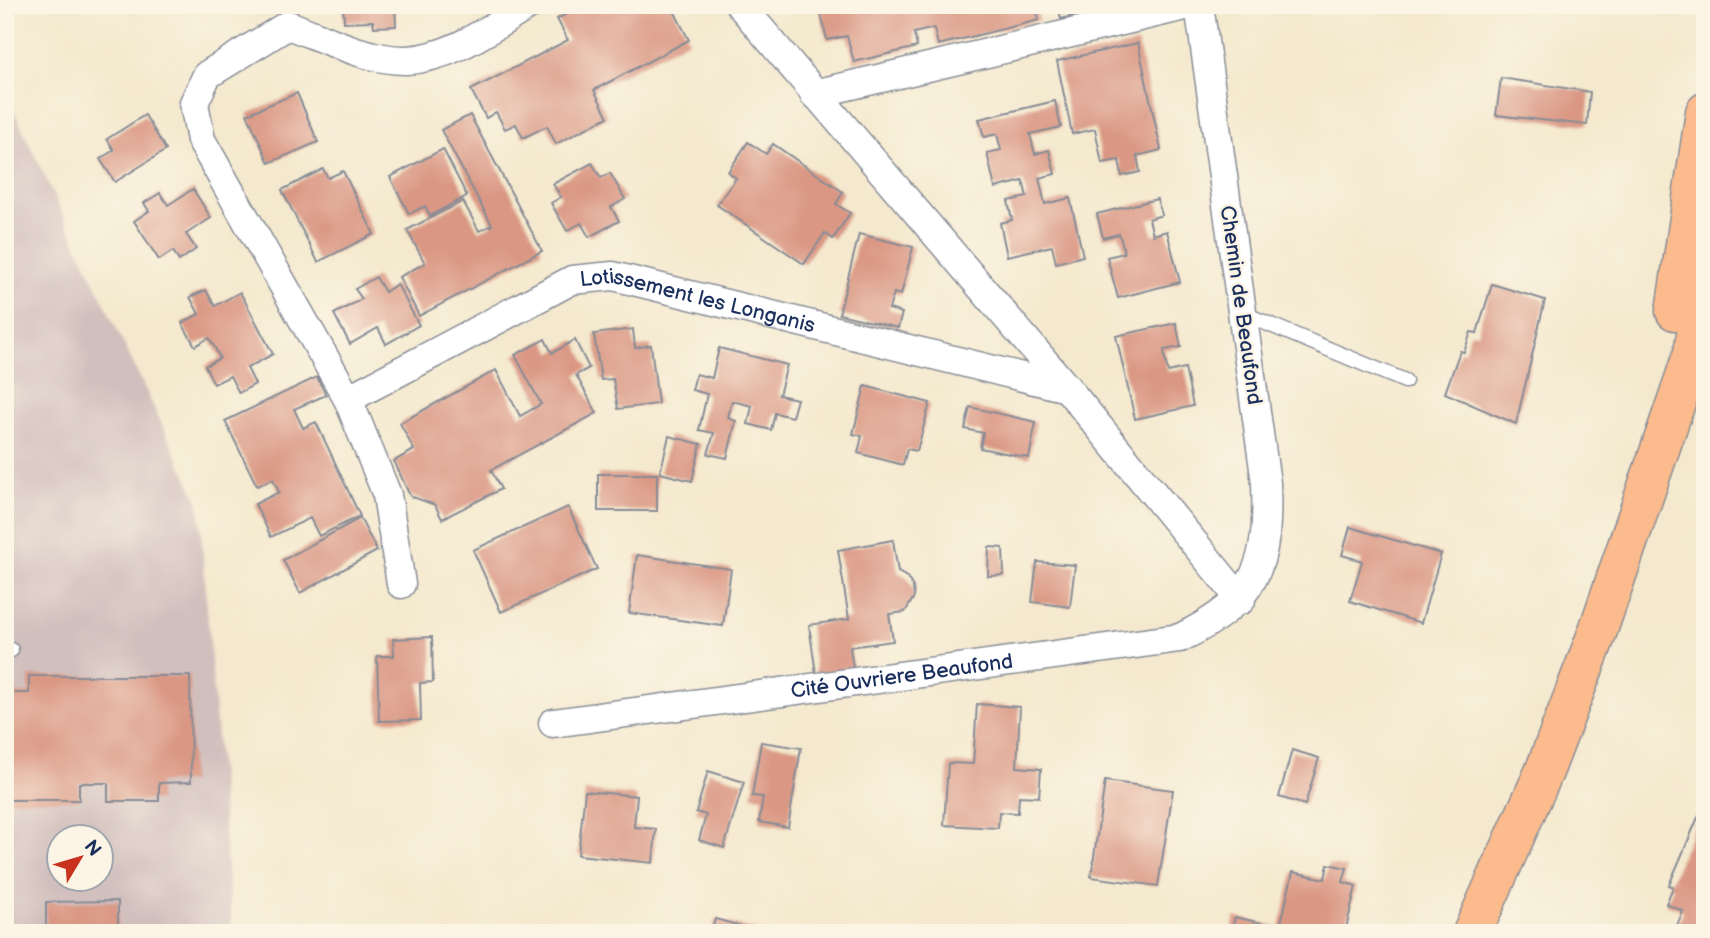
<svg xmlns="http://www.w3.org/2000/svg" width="1710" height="938" viewBox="0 0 1710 938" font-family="'Balsamiq Sans',sans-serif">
<rect width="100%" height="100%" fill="#fcf5e5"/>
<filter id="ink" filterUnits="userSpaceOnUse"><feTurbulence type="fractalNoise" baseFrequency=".0143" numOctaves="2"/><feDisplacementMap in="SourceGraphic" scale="14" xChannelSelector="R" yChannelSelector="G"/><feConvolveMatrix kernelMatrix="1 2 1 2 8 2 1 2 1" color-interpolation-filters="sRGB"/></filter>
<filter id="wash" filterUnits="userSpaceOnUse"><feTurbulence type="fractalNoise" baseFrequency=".00686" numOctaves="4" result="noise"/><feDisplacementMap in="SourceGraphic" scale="28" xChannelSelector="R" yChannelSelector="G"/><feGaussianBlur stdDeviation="1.57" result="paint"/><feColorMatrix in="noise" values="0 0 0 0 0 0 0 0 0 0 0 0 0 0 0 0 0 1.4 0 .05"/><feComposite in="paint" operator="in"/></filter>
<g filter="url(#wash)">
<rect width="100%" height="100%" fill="#f4e9ce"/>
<path fill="#d1bfbd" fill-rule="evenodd" d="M5,92L199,503L232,933H5ZM60,836H102V878H60Z"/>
<g id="blocks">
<g fill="#da9884">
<path d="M343,5H395L396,26L374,27L373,21L344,22Z"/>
<path d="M583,5H671L689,40L594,90L608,117L556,144L547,126L523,138L516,124L505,129L496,112L486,118L471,90L568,40L557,19Z"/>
<path d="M804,5H873L875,10L887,5H1035L1039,20L938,45L934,28L914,33L917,47L854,62L847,36L827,40L819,6L805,10Z"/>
<path d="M1058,5H1078L1080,14L1061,19Z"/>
<path d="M1138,43L1161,150L1137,156L1140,172L1122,176L1119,160L1102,163L1095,129L1072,134L1057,61Z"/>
<path d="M1501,78L1590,92L1587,125L1496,115Z"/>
<path d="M297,93L318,142L269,163L247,114Z"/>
<path d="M1055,101L1061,127L1030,134L1035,154L1049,150L1055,174L1039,178L1045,204L1070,198L1083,256L1056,263L1052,246L1007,256L1000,223L1012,220L1008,201L1027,197L1023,181L995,188L987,153L1001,150L997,134L984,137L979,119Z"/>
<path d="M145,115L166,150L115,182L100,159L114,150L107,139Z"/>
<path d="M470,115L542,251L419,316L399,277L425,263L407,230L463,201L479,231L492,225L441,130Z"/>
<path d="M748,142L766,154L773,144L843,192L836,204L850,213L833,239L825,233L804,264L717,205L736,178L728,172Z"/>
<path d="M443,149L467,196L430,216L425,206L409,214L390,177Z"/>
<path d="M592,163L601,178L610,173L625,199L611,207L619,221L589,237L581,223L567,231L551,203L561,197L553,184Z"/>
<path d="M323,169L328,178L343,171L374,234L318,262L282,190Z"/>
<path d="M193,189L211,218L186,234L196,249L179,261L173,251L159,260L134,221L149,211L144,203L160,193L168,205Z"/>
<path d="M1157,199L1162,215L1149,219L1153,235L1167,231L1180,282L1118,298L1107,257L1124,253L1122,243L1119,234L1103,238L1097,214Z"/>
<path d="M859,234L913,247L901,295L894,293L889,309L902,313L898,328L839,314Z"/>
<path d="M376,277L385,292L397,284L419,325L386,344L378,328L350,344L334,314L362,299L355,289Z"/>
<path d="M1492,284L1545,300L1516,424L1445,393L1460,351L1464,352L1471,332L1477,333Z"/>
<path d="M206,290L215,306L240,292L273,354L247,368L255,384L239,393L230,376L214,384L205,366L220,358L215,348L209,338L195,346L182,323L199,314L190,297Z"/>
<path d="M1176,323L1181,347L1164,350L1165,359L1168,372L1185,368L1193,406L1135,419L1116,336Z"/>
<path d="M633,329L635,348L651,345L658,404L618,409L613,379L601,380L594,334Z"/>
<path d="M545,339L552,353L575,340L589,368L576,375L597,413L491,470L501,489L442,519L435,505L410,496L394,461L414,450L400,423L496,370L520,416L541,404L515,355Z"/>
<path d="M719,348L787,365L779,395L797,399L792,417L775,413L771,430L748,424L752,406L732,401L728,418L736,421L727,458L708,454L714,433L699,430L707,394L692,390L696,374L712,378Z"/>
<path d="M317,377L326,395L294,409L303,428L316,422L360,516L319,536L310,518L271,537L255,504L279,492L273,479L257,486L225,421Z"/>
<path d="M865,386L930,403L917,451L907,449L903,465L858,453L862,436L853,434Z"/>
<path d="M970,407L1036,422L1029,458L980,448L983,433L965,429Z"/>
<path d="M669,436L701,444L692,481L660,473Z"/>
<rect x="598" y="474" width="59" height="37"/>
<path d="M568,507L597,569L501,612L473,550Z"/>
<path d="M360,518L377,551L300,593L283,560Z"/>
<path d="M1350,527L1441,554L1421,623L1350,601L1362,561L1342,555Z"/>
<path d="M893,540L898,572L907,577L913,587L914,597L905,612L889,614L893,641L850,647L853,668L816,674L809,625L849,619L838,550Z"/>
<path d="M989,547L1003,548L1004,575L988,576Z"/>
<path d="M637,555L731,569L723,626L629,613Z"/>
<path d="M1037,562L1075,565L1070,607L1032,602Z"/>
<path d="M432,637L433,682L420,683L421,720L379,721L377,656H394L393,639Z"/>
<path d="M29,676H190L191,782L159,783V801H108V783H79V800H5V693H29Z"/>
<path d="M977,704L1020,707L1017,767L1041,769L1039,797L1019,796L1018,813L999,812L998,828L944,825L948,763L973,764Z"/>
<path d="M761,742L801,748L788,827L759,822L763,797L752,796Z"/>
<path d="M1292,750L1319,758L1305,805L1279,797Z"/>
<path d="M708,771L744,782L724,848L699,840L706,815L696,812Z"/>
<path d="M1105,781L1173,790L1158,886L1091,877Z"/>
<path d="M585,791L637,796L634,827L656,829L653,863L578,855Z"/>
<path d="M1705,801V933H1674L1683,911L1666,904L1673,887L1669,885Z"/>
<path d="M1328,864L1347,868L1343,882L1356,886L1345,933H1231L1235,917L1280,927L1293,872L1325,879Z"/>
<path d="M118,901V933H46V902Z"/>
<path d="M715,919L764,932V933H711Z"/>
<rect x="1152" y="928" width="27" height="5"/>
<rect x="234" y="929" width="88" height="4"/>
</g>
</g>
</g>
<g filter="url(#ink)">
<use href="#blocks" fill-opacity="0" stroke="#888c96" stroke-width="2"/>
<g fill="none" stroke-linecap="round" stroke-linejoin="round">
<defs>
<g id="lane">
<path d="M1242,313L1405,381"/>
<path d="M5,649L11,650"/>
</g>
<g id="street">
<path d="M740,5L1067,388L1241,600"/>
<path d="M814,94L1190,5"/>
<path id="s1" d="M348,399L572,280L613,276L1067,388"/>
<path d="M401,584L387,495L348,399L201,140L194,103L207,75L288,25C324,38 368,61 407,60C452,58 492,27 529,5"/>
<path id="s2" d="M553,723L1180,638C1257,600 1269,567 1266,483L1199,5"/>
</g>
<g id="primary">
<path d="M1675,311L1705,112"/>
<path d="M1472,933L1544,772L1595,639L1693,353L1705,276"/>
</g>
</defs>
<use href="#lane" stroke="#888c96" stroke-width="17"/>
<use href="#street" stroke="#888c96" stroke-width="31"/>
<use href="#primary" stroke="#888c96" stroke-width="41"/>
<use href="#lane" stroke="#fff" stroke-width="14"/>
<use href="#street" stroke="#fff" stroke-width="28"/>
<use href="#primary" stroke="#fbbb8c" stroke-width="38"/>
</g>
</g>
<g text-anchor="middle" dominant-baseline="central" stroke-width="5" stroke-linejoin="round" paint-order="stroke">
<g font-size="21" fill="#1b2f5e" stroke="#fcf5e5">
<text stroke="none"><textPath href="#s1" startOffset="382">Lotissement les Longanis</textPath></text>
<text transform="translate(1241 305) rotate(82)">Chemin de Beaufond</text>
<text stroke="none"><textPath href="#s2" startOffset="352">Cité Ouvriere Beaufond</textPath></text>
</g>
</g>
<rect width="1710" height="938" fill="none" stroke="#fcf5e5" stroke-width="28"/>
<g transform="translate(80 858) rotate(52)"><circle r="33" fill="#fcf5e5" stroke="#a2a6af" stroke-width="2"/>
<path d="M0-5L12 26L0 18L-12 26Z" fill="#c8321e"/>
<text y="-10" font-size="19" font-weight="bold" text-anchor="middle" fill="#1b2f5e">N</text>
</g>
</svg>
